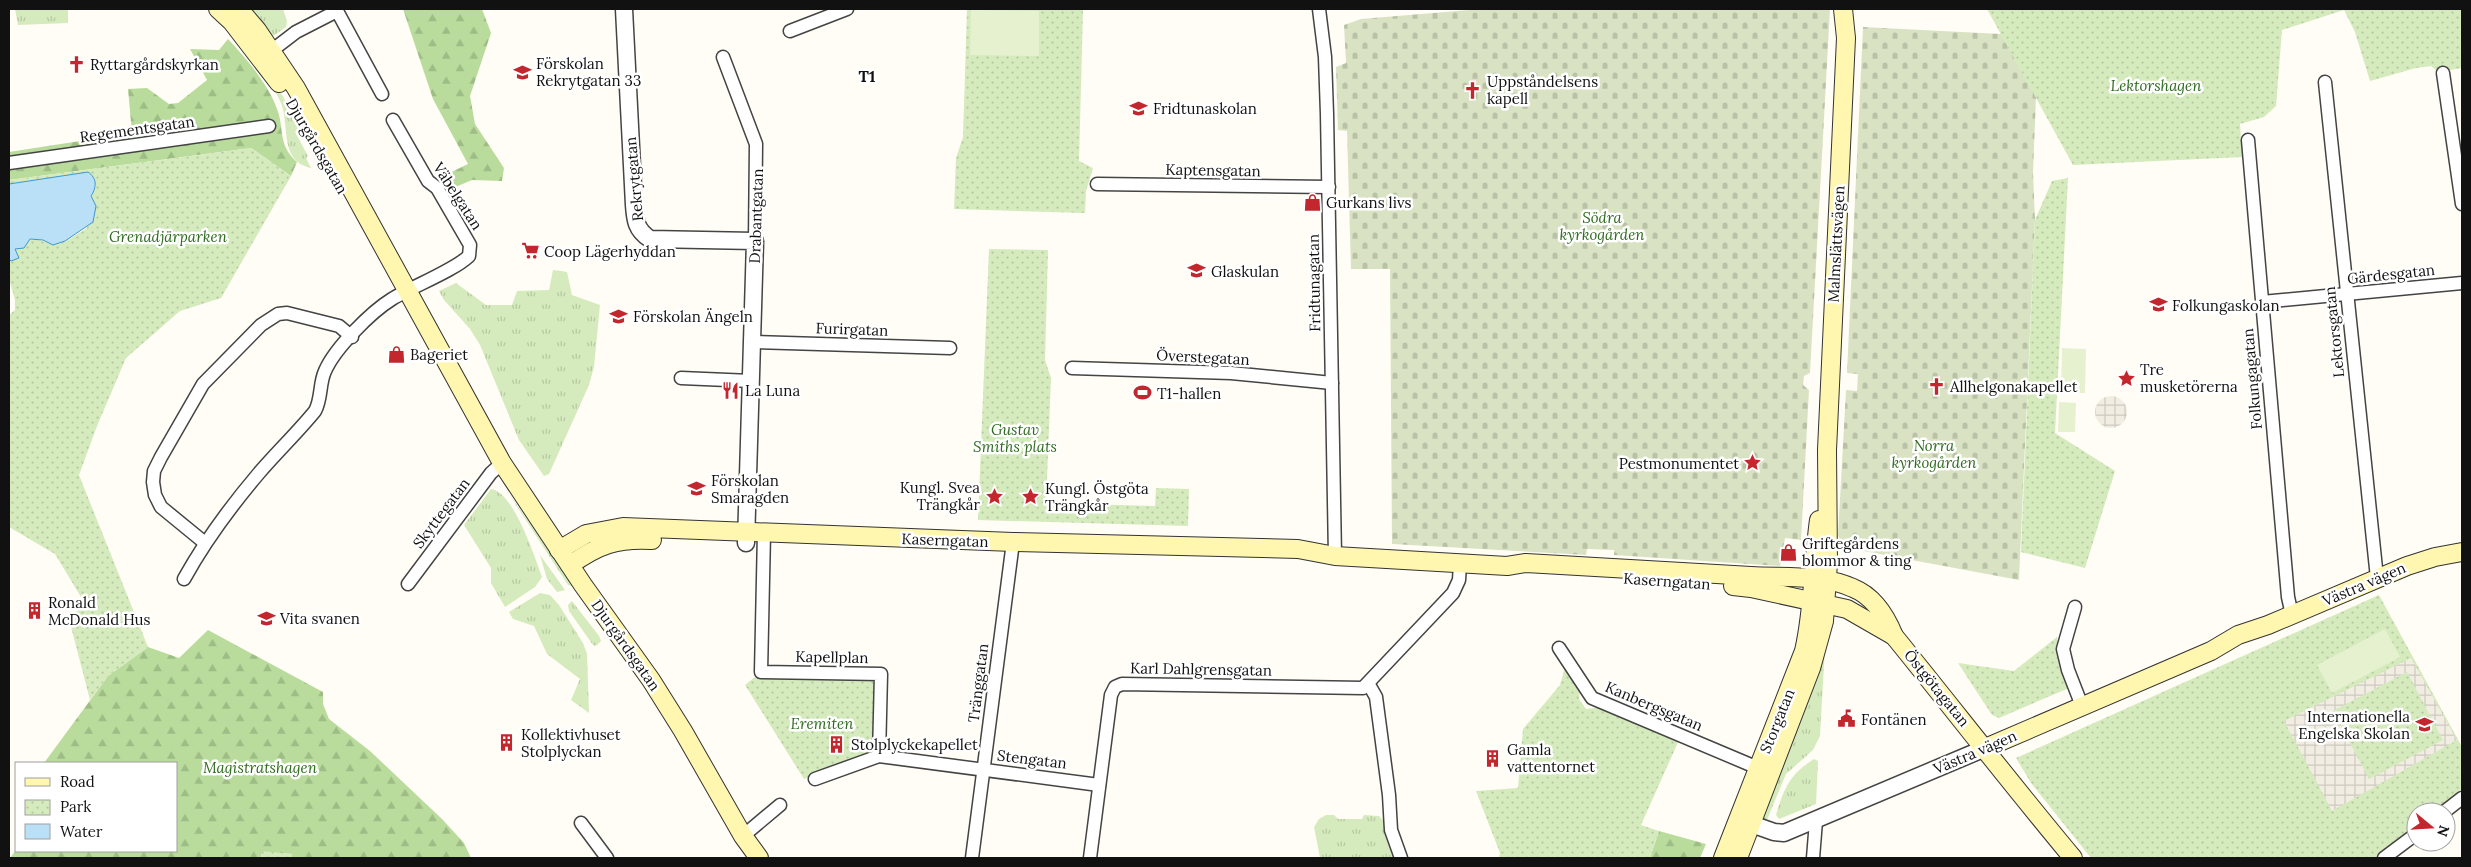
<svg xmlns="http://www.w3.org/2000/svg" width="2471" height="867" viewBox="0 0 2471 867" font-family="Lora,serif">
<defs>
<pattern id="grass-tufts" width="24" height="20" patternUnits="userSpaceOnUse" patternTransform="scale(1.25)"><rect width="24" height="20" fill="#d5ebbd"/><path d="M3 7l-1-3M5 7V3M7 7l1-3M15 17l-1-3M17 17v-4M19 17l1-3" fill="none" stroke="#b6c8a1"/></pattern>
<pattern id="forest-firs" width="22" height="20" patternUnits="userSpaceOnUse" patternTransform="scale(1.25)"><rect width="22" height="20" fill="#b9dc9c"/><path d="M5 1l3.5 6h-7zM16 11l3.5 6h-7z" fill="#9ebc85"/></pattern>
<pattern id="cemetery-stones" width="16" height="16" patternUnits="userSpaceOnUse" patternTransform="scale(1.25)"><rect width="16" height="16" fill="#d9e3c4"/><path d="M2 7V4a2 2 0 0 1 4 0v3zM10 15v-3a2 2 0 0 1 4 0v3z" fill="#b9c2a7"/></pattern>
<pattern id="park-dots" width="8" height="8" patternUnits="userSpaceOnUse" patternTransform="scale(1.25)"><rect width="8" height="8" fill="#d5ebbd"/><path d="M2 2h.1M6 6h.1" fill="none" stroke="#b6c8a1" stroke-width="1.8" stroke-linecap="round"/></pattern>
<pattern id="plaza-grid" width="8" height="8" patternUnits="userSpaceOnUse" patternTransform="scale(1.25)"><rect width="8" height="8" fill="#f1ede2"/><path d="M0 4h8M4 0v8" fill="none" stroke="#cecac1"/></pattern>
</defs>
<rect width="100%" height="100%" fill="#fffdf5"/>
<g fill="url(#grass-tufts)">
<path d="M15,9H72V10H68V23L18,25Z"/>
<path d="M206,9H211C244,46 281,82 299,129L295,132L308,156L306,158L311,168C279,161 290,126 281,103C268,74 230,30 206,9Z"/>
<path d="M245,9H283L287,21L286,27L273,36L266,33Z"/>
<path d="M553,270L567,272L572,295L600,305L594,367L589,385L549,474L544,476L519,440L480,345L470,329L444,300L439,291L456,283L486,305H512L517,291L549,290Z"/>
<path d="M505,488L573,585L572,586L568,585Z"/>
<path d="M491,489C514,492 535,558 542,577L535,587L505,607L491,583V568L464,525Z"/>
<path d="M540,555L565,590L557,592L547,579Z"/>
<path d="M540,593L550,595L559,605L583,643L587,654L589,713L571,700L580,679L547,654L534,626L513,619L509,612Z"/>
<path d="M572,601L599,636L601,641L596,646L593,645L569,611L568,605Z"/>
<path d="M1825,646L1820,736L1813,750L1786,774L1766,822L1762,819Z"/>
<path d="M1814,759L1818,761L1816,804L1779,819L1776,815C1784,788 1790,774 1814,759Z"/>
<path d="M1326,815H1334L1338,819H1362L1364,815L1379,816L1385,822L1396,858H1320L1314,827L1319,819Z"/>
</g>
<g fill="url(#forest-firs)">
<path d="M403,9H482L491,33L470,96L475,124L504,168L502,181L472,180L446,191L439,178L468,164L433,99Z"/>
<path d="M228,39C245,57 269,85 277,109C285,130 277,144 297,162L291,176L251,148L9,180V152L132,133L128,89L147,88L169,104L178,103L207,80L190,49L219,50Z"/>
<path d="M208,630L323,692V704L329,719L370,751L442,819L464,843L471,858H292V854L262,852L261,858H10L16,850L176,851V763H44L108,676L148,647L179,658Z"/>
<path d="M1659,831L1706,844L1700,858H1650Z"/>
</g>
<g fill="url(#cemetery-stones)">
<path d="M1481,9H1830L1810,373L1804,376L1803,385L1809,390L1801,540L1785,538L1780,566L1614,555V550L1587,549L1586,555L1392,544L1390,269H1351L1347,131L1338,130L1336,67L1346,63L1344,25L1361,19Z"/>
<path d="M1863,27L2001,34L2036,97L2033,173L2035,220L2019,580L1842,547L1838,535L1846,390L1857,391L1858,374L1847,373Z"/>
</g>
<g fill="url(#park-dots)">
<path d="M967,9H1083L1079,161L1093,168L1086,191L1085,213L954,209L956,158L963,137Z"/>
<path d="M1987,9H2462V68L2438,72L2431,66L2416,68L2370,81L2355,32L2344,10L2282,30L2276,106L2264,117L2240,124L2242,157L2073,165Z"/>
<path d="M251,148L291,176L221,298L180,311L126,358L97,426L79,475L148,647L108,676L90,700L68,615L87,607L55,554L9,527V315L15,310V300L9,279V259L11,260C19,238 33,235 53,245L66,241L87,228L91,196L96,186L46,178L9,184V180Z"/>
<path d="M2068,178L2055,433L2115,471L2085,568L2021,552L2035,220L2052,181Z"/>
<path d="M989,249L1048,250L1045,360L1051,378L1046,503L1155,506L1156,488L1189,489L1188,526L978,520Z"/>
<path d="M2379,595L2462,747V789L2433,812H2416V826L2375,858H2091L2031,783L2016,758Z"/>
<path d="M2057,637L2060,664L2069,688L1999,718L1992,715L1958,663L2014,671Z"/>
<path d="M1566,664L1580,689L1579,699L1586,709L1602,707L1679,740L1641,825L1659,831L1650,858H1499L1500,853L1476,791L1518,788L1523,729L1560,685Z"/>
<path d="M756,676L875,679L874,753L817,772L804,779L745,685Z"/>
<path d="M262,851L292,854V858H261Z"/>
</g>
<g fill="#e6f2cf">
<path d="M971,10L1039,11V56L970,55Z"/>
<path d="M2062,348L2086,349L2085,393H2061Z"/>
<path d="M2059,402L2076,403L2075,432H2058Z"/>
<path d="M2385,629L2400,657L2332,693L2317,665Z"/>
</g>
<g fill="url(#plaza-grid)" fill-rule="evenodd">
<circle cx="2111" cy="412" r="16"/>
<path d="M2411,658L2457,740L2332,811L2284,721ZM2407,672L2443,740L2369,779L2333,711Z"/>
</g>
<path fill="#b9e0f7" stroke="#3f96cf" d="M88,172C97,178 97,187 91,196L96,206L93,222L65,241L53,245L43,240L30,239L24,248L15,249L19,258L11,261L9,259V184Z"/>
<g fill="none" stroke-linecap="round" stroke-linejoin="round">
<defs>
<g id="minor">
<path d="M336,9L382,94"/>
<path d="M1319,9L1325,57L1327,114L1335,556"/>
<path d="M790,31L847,9"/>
<path d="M266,55L296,32L337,11"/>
<path d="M723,57L756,144L755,241"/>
<path d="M2443,73L2462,204"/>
<path d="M2325,82L2377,578"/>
<path d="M2248,140L2288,597L2292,615"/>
<path d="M9,163L269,126"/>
<path d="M1097,184L1329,187"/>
<path d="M2262,302L2462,283"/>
<path d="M752,342L950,348"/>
<path d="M1072,368L1231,373L1332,383"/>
<path d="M681,378L751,381"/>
<path d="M764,533L761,672L881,674L879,756"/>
<path d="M205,543L161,507L155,495L153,482L154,471L161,457L203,384L261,325L278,314L287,313L339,326L352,337"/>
<path d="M184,579C205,541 231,506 259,473C277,452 297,433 315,411C322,398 319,384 325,371C335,348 371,312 392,299C413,286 453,271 469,256L470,245L437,188L428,181L393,120"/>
<path d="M408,584L491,473L502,463"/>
<path d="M2075,607L2063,649L2068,670L2082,706"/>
<path d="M1559,648L1592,698L1758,768"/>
<path d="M1368,683L1376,697L1389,795L1391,830L1401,858"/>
<path d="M815,779L879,756L1099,785"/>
<path d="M2444,812L2462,798"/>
<path d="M581,823L607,858"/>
<path d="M743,836L780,805"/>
<path d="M972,858L1013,542"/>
<path d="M1090,858L1111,695L1115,687L1122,684L1363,688L1453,593L1459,580L1460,564"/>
<path d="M1813,858L1816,821"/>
<path d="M2384,858L2416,834"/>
</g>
<g id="tertiary">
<path d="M624,9L634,205C635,220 636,230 650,239L755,241L746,543"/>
<path d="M1740,820L1774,832L1784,833L1983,749"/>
</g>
<g id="secondary">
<path d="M218,9L232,22L279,83"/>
<path d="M239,9L257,30L296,88L502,463L583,585L651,680L683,731L743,836L759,858"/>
<path d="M559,550L586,534L623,527L1013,542L1298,549L1335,556L1507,566L1526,563C1601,568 1676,572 1751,576C1783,578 1823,574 1853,588C1873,596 1886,616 1894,636C1954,710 2012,785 2073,858"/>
<path d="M570,565C598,545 617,538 652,540"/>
<path d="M1733,586L1751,588L1847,609L1894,636"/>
<path d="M1983,749L2211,651L2238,635L2268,625L2407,566L2435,557L2462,552"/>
<path d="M1723,858L1804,651C1814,608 1813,563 1819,520"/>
<path d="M1738,858L1811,668L1824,621L1828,563L1827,450L1846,38L1843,9"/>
</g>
</defs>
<use href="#minor" stroke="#444" stroke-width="15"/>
<use href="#tertiary" stroke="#444" stroke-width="19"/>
<use href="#secondary" stroke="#333" stroke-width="20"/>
<use href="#minor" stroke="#fff" stroke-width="12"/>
<use href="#tertiary" stroke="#fff" stroke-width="16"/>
<use href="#secondary" stroke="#fff6b0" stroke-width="18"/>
</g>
<defs>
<symbol id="church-bare" viewBox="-9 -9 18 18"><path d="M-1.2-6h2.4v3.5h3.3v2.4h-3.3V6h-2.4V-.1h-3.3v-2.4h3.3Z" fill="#c4262e" stroke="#fff" stroke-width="2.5" paint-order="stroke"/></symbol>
<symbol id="school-bare" viewBox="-9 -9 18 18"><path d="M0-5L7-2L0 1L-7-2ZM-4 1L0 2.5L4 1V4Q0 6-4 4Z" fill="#c4262e" stroke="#fff" stroke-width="2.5" paint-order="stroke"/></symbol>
<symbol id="shop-bare" viewBox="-9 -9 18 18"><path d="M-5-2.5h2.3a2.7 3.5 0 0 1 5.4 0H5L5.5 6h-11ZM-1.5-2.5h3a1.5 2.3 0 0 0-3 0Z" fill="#c4262e" stroke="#fff" stroke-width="2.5" paint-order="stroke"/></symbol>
<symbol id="supermarket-bare" viewBox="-9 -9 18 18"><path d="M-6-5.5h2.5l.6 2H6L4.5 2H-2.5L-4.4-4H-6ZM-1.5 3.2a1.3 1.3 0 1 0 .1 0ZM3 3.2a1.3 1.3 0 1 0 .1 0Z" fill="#c4262e" stroke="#fff" stroke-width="2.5" paint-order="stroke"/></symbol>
<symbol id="sight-bare" viewBox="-9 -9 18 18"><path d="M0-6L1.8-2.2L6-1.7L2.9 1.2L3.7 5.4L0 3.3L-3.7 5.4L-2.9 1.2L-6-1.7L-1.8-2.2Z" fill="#c4262e" stroke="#fff" stroke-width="2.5" paint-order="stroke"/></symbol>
<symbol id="restaurant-bare" viewBox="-9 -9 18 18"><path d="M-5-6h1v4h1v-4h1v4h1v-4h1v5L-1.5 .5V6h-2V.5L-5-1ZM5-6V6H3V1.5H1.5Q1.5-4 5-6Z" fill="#c4262e" stroke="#fff" stroke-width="2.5" paint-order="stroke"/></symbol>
<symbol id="stadium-bare" viewBox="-9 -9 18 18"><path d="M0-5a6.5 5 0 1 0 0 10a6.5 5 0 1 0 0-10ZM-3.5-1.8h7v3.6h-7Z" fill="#c4262e" stroke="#fff" stroke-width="2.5" paint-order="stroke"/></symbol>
<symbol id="building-bare" viewBox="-9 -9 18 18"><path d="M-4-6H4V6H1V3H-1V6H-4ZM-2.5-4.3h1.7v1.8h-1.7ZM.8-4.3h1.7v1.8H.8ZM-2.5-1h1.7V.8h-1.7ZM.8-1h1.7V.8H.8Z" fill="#c4262e" stroke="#fff" stroke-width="2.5" paint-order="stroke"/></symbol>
<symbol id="civic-bare" viewBox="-9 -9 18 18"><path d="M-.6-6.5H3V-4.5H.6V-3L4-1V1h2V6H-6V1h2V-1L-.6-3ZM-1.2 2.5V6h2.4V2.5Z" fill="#c4262e" stroke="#fff" stroke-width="2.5" paint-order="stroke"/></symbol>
</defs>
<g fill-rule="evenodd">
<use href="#church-bare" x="64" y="52" width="25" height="25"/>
<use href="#school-bare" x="510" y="60" width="25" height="25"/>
<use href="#church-bare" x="1460" y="78" width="25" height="25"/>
<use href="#school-bare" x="1126" y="96" width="25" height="25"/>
<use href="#shop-bare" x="1300" y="190" width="25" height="25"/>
<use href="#supermarket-bare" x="518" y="238" width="25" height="25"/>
<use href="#school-bare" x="1184" y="258" width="25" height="25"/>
<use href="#school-bare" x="2146" y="292" width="25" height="25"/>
<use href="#school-bare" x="606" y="304" width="25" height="25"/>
<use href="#shop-bare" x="384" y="342" width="25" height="25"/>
<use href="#sight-bare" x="2114" y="366" width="25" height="25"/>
<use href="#church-bare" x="1924" y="374" width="25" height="25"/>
<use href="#restaurant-bare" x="718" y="378" width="25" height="25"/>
<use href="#stadium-bare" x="1130" y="380" width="25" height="25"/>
<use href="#sight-bare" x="1740" y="450" width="25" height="25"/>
<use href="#school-bare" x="684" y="476" width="25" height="25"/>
<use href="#sight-bare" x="982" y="484" width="25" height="25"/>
<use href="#sight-bare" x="1018" y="484" width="25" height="25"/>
<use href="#shop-bare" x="1776" y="540" width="25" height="25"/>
<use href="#building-bare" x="22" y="598" width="25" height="25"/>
<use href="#school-bare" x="254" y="606" width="25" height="25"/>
<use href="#civic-bare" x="1834" y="706" width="25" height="25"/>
<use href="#school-bare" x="2412" y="712" width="25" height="25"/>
<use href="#building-bare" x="494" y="730" width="25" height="25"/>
<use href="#building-bare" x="824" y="732" width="25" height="25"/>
<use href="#building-bare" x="1480" y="746" width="25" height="25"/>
</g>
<g text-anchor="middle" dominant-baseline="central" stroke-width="5" stroke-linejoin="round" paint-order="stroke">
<g font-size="15" fill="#111" stroke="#fff" text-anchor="start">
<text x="536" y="63">Förskolan<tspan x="536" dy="17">Rekrytgatan 33</tspan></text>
<text x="90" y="64">Ryttargårdskyrkan</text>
<text x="1487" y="81">Uppståndelsens<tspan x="1487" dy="17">kapell</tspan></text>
<text x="1153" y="108">Fridtunaskolan</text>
<text x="1326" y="202">Gurkans livs</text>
<text x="544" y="251">Coop Lägerhyddan</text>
<text x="1211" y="271">Glaskulan</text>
<text x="2172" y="305">Folkungaskolan</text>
<text x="633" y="316">Förskolan Ängeln</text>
<text x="410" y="354">Bageriet</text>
<text x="2140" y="369">Tre<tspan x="2140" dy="17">musketörerna</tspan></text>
<text x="1950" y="386">Allhelgonakapellet</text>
<text x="745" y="390">La Luna</text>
<text x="1157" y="393">T1-hallen</text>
<text x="1739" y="463" text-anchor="end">Pestmonumentet</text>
<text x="711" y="480">Förskolan<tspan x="711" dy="17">Smaragden</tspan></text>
<text x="980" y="487" text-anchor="end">Kungl. Svea<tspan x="980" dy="17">Trängkår</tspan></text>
<text x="1045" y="488">Kungl. Östgöta<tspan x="1045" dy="17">Trängkår</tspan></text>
<text x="1802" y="543">Griftegårdens<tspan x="1802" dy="17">blommor &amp; ting</tspan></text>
<text x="48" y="602">Ronald<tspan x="48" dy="17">McDonald Hus</tspan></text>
<text x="280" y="618">Vita svanen</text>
<text x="2410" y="716" text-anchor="end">Internationella<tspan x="2410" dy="17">Engelska Skolan</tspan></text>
<text x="1861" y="719">Fontänen</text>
<text x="521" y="734">Kollektivhuset<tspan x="521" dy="17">Stolplyckan</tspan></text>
<text x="851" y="744">Stolplyckekapellet</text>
<text x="1507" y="749">Gamla<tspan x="1507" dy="17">vattentornet</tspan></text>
</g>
<g font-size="15" font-style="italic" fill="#2f6b1f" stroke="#fff">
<text x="2156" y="85">Lektorshagen</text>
<text x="1602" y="217">Södra<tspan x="1602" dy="17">kyrkogården</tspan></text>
<text x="168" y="236">Grenadjärparken</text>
<text x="1015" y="429">Gustav<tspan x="1015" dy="17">Smiths plats</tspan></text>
<text x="1934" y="445">Norra<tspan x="1934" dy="17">kyrkogården</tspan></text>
<text x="822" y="723">Eremiten</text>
<text x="260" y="767">Magistratshagen</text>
</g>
<g font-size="15" fill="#111" stroke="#fff">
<text transform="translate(137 129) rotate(-8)">Regementsgatan</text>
<text transform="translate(317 146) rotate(60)">Djurgårdsgatan</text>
<text transform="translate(1213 170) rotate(1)">Kaptensgatan</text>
<text transform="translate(634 179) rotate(-95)">Rekrytgatan</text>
<text transform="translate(458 196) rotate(57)">Väbelgatan</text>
<text transform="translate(756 216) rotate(-88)">Drabantgatan</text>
<text transform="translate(1836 244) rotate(-87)">Malmslättsvägen</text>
<text transform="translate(2391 274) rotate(-6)">Gärdesgatan</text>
<text transform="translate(1314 283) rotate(-91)">Fridtunagatan</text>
<text transform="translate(852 329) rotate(2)">Furirgatan</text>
<text transform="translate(2334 332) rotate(-96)">Lektorsgatan</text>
<text transform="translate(1203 357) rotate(3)">Överstegatan</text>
<text transform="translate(2252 379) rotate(-95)">Folkungagatan</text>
<text transform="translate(441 513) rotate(-53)">Skyttegatan</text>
<text transform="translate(945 540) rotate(2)">Kaserngatan</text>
<text transform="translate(1667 581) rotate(4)">Kaserngatan</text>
<text transform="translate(2364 584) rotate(-23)">Västra vägen</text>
<text transform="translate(626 645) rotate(55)">Djurgårdsgatan</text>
<text transform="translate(832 657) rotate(1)">Kapellplan</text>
<text transform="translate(1201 669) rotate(1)">Karl Dahlgrensgatan</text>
<text transform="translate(978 683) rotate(-83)">Tränggatan</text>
<text transform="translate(1937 688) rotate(51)">Östgötagatan</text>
<text transform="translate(1654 706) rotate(23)">Kanbergsgatan</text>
<text transform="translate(1777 721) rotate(-68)">Storgatan</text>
<text transform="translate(1975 752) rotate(-23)">Västra vägen</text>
<text transform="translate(1032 759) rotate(7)">Stengatan</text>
</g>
<g font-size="16" font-weight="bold" fill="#111" stroke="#fff">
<text x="867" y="76">T1</text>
</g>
</g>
<rect width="2471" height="867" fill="none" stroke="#111111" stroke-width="20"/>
<rect x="15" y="762" width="162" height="90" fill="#ffffff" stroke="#a0a0a0"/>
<rect x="25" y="778" width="25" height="8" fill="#fff6b0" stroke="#a0a0a0"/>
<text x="60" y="787" font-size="15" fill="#111111">Road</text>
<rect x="25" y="800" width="25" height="15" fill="url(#park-dots)" stroke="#a0a0a0"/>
<text x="60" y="812" font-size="15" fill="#111111">Park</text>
<rect x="25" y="824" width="25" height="15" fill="#b9e0f7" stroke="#a0a0a0"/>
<text x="60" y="837" font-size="15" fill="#111111">Water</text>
<g transform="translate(2431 827) rotate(108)"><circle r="24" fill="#ffffff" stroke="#a0a0a0"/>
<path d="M0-4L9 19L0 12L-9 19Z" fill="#c4262e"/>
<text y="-8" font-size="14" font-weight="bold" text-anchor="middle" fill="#111111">N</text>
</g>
</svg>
